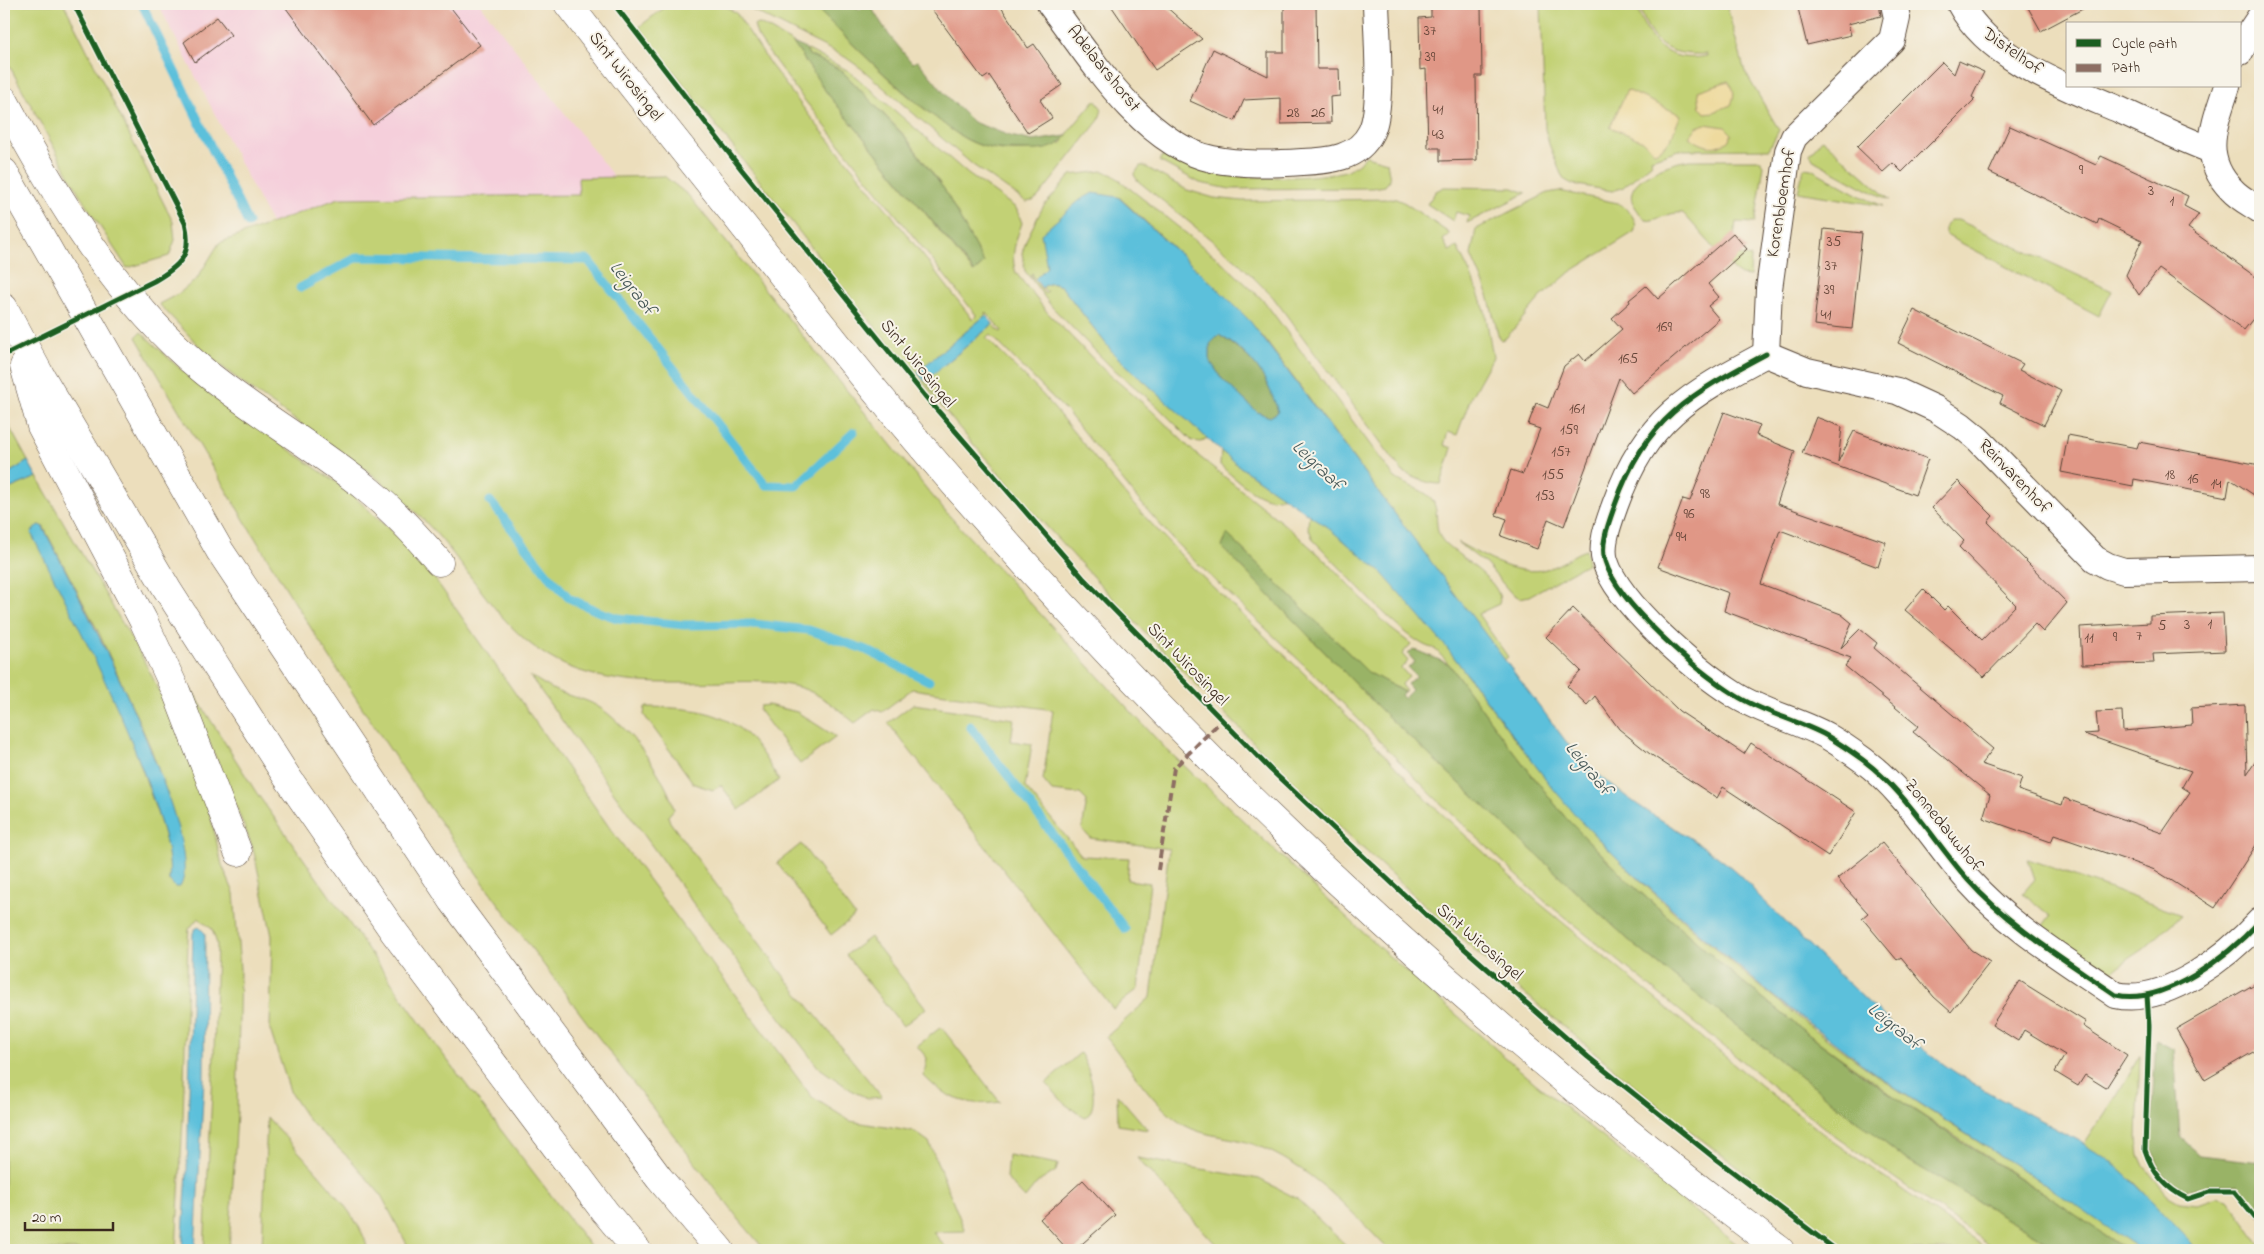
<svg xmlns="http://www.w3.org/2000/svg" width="2264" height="1254" viewBox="0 0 2264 1254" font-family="'Indie Flower',sans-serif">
<rect width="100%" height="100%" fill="#f7f3e8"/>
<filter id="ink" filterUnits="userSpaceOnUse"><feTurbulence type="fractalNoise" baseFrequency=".02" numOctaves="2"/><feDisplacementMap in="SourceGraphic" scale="10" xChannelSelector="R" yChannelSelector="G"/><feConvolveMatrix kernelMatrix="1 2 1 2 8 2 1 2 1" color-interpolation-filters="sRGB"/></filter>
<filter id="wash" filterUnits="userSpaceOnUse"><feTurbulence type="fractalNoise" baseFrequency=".0096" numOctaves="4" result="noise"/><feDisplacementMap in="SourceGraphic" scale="20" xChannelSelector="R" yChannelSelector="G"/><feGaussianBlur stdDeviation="1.12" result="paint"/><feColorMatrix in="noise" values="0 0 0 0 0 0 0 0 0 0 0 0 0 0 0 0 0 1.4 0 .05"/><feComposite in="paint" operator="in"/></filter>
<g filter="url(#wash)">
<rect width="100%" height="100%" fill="#ecdebc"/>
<path fill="#f5cfdb" d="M158,4H480L614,177L578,178L579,195L339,198L271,223Z"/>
<g fill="#c2d174" stroke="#7e7e49" fill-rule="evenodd">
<path d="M4,4H64L173,222L175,240L169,256L127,268L81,197L4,56Z"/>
<path d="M669,4H723L737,14L770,64L811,118L890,213L973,320L977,316L798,92L767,50L757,35L754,25L760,24L793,43L827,93L973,272L984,263L944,189L906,137L841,70L809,55L806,49L849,71L968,174L1016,208L1022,223C1016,240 1010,255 1016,273L1047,312L1104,370L1151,410L1196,454L1290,529L1326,561L1390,628L1411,644L1402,654L1408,661L1401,668L1409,677L1401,685L1406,691L1404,692L1368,672L1228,535L1222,547L1385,714L1633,944L1904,1158L2061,1250H2000L1986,1242L1833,1135L1541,898L1432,795L1324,684L1178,545L1141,503L1068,413L990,334L986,338L1043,395L1133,504L1193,568L1334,702L1429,802L1538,902L1761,1086L1835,1143L1989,1250H1847L1672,1117L1493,967L1356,842L1267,756L1133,620L1048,528L967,437L852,299L639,27ZM986,312L1002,331L1000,332L993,324L925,381L939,400L907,361L917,372L986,315Z"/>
<path d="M740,4H791L795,9L801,4H814L818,10C854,45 888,81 928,112C945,124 959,138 979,145C1006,154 1036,151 1062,143L1070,130L1095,100L1102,109L1099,120L1039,196L1033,201L1026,202L973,165L862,69L845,57Z"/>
<path d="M1541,4H1636C1647,41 1665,64 1707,56V54C1665,56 1650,44 1639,4H1726L1745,72L1779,130L1769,149L1678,150L1651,159L1652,163L1622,188L1612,191L1572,184L1565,180L1561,174L1549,144L1545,129Z"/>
<path d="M1822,139L1890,200L1864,188L1815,161L1810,154Z"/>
<path d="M1168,150C1181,157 1194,166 1208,171C1232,180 1325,179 1348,170C1356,166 1361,161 1366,156L1387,162L1390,180L1385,186L1373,188L1230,189L1200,183L1159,161Z"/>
<path d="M1690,160H1760L1764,165L1755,223L1736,222L1732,254L1751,257L1750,276L1741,275L1734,270L1683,213C1669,211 1653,223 1646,220C1642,218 1639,212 1636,208C1615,181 1671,162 1690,160Z"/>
<path d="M1140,166H1144L1187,190L1214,198L1242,201L1396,199L1405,203L1449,233V235L1443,240L1449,251L1457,247L1471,275L1485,311L1493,357L1471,397L1457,435L1448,432L1444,445L1452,448L1441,484C1427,484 1414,478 1402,471L1273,297L1235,259L1138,181L1134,175Z"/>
<path d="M1804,168L1811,169L1862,197L1883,206L1798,192Z"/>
<path d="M1103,171L1113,175L1222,262L1264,301L1394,477C1405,486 1421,488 1431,498C1441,510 1432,529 1443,541C1455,555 1507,584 1499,604L1478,614L1508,657L1504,660L1263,337L1219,290L1119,197L1039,276L1035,279L1032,276L1033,273L1030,275L1045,294L1048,291L1046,292L1042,288C1048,282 1053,283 1061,286L1114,354L1207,438L1201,442L1192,441L1156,405L1109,365L1052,307L1025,271L1022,253L1027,238L1043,207L1071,175Z"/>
<path d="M664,176L689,196L943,509L1164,747L1381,949L1535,1083L1744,1250H1389C1347,1207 1311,1166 1253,1144C1230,1136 1205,1137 1184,1125C1156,1109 1127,1063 1106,1037L1151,997L1169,849L1090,838L1082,829L1087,801L1080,794L1052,791L1043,780L1053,710L912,689L882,712L874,709L855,723C838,709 820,693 798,687C774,681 750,681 726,682C673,683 620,687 569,667C506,641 478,580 435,532C372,461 284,420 213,359C194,342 177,322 159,304L178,294L197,279L219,243L339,198L579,195L578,178Z"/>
<path d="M1444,187L1513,188L1526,193L1467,223L1469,216L1456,212L1453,221L1427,204L1436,191Z"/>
<path d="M1559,191L1618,203C1627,208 1640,221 1634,232L1570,272L1540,298L1506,338L1501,340L1499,338L1487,291L1471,255L1476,229L1548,193Z"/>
<path d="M1950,220H1958L2112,291L2099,316L1948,236L1945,233V226Z"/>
<path d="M141,332L176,365L216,399L346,489L403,542L435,579L609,827L812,1097L850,1121L915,1132L929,1142L965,1231L933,1232L948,1250H765L741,1222C635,1086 529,949 430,808C324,656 229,497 136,337Z"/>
<path d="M4,417L28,461L4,476Z"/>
<path d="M1221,451L1243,469L1283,496C1266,508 1233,477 1220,465Z"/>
<path d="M37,477L142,657L173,717L209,809L222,865L234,893L240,969L237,1113L229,1250H204L214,1054L217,944L212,929L198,918L189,929L188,939L183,1118L176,1250H4V491ZM38,525L43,526L98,631L150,746L170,803L180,840L169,881C173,851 159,820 150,792C120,701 77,614 38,525Z"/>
<path d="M1309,514C1333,531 1357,549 1379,570C1417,606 1448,649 1479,691C1524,751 1569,812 1623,864C1711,949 1808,1030 1910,1098C1987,1149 2067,1195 2140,1250H2126L2057,1202L1902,1102L1805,1032L1733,974L1631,884L1565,817L1503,738L1449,664L1434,648C1409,648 1335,560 1313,540L1308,526Z"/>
<path d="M1457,542C1486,557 1521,581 1555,566C1566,561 1575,553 1586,550L1588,563L1529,596L1520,598L1511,593L1486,564Z"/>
<path d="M530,676C540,681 550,689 561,693C573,697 586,699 597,706C626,723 666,776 674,809L668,816L670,822L783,975L882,1097L868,1098L854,1092L818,1067L698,910Z"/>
<path d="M191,689L256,792L438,1048L593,1250H410L381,1195L351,1160L309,1121L291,1094L270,1030L272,936L253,848L206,734Z"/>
<path d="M913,704L1014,719L1011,741L1032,744L1025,787L1082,856L1129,858L1127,880L1150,883L1138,989L1113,1009L888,723Z"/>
<path d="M768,705L797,712L836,737L800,764L759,710L760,706Z"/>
<path d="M645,707C686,708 727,708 755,744C764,755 771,768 779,780L739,810L721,785L713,790L694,784L644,715Z"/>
<path d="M801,844L855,916L831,935L777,863Z"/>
<path d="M2028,859L2176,913L2181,915L2144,949L2117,967L2109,975L2038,932L2050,916L2023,893L2035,879Z"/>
<path d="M870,937L926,1008L903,1026L846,955Z"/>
<path d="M941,1027L1000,1102C970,1107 945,1099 924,1076L927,1058L917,1046Z"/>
<path d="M1080,1053C1089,1066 1102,1107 1085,1118L1065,1104L1046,1083Z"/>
<path d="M2140,1055L2137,1138L2139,1155L2144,1166L2167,1195L2179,1202L2197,1204L2217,1197L2228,1200L2260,1244V1250H2197L2135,1183L2111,1163L2084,1145L2117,1095Z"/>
<path d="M1117,1094L1148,1130L1118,1125Z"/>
<path d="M267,1117C289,1143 367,1219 367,1250H262Z"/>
<path d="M1008,1155L1058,1164L1056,1171L1037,1183L1025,1198L1006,1178Z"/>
<path d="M1137,1158L1259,1179L1296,1198L1351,1250H1221Z"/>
</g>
<g fill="#99b366" stroke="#6a6e42">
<path d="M814,4H854L859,10L869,4L889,35L912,63L918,61L945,94L973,122L1010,136L1033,141L1066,136C1058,149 1040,151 1026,150C1009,150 992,150 977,144C959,137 945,125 930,113C890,82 855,46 818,10Z"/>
<path d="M793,43L806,49L809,55L841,70L905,137L944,189L984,263L974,272L827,93Z"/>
<path d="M1219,335C1257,360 1262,371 1279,411L1270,417L1257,412L1222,379L1210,361V344Z"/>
<path d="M1227,534L1368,672L1404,692L1401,695L1404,698L1412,690L1407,684L1416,676L1408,668L1415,662L1408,654L1413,649L1449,664L1503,738L1565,817L1631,884L1733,974L1805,1032L1871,1081L1957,1139L2057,1202L2126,1250H2061L1904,1158L1633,944L1385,714L1222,547Z"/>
<path d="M2156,1040L2174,1050L2180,1137L2200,1155L2260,1162V1216L2238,1185H2210L2183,1191L2162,1174L2150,1145Z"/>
</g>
<g fill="#eeda9e" stroke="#94825e">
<path d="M1728,81C1735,89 1735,95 1731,105L1714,112L1705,113L1700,107L1698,91Z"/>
<path d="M1627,90L1681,115C1674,129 1671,147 1654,152L1643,141L1610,127Z"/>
<path d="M1705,124L1725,127L1732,134L1728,141C1713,151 1703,146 1689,137L1697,127Z"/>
</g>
<g fill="#5cc0db" stroke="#4c757c" fill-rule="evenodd">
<path d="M1093,193L1118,197L1219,290L1250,321L1574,752C1597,774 1621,794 1647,811C1684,835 1729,858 1757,894C1821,956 1889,1030 1964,1078C2007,1105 2054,1125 2097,1152C2124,1170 2146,1195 2169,1219C2178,1229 2189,1239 2197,1250H2140L2049,1187L1909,1097L1869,1069L1772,995L1707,940L1623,864L1578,818L1551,786L1447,648L1380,571L1327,527L1243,469L1221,451L1114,354L1061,286C1053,283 1048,282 1042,288L1035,279L1047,267L1041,234L1080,200ZM1219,335C1252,354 1267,376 1278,412L1270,417L1257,412L1222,379L1210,361V344Z"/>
<path d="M986,315L993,324L925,381L917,372Z"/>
<path d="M28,461L37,477L4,491V476Z"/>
<path d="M38,525L42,526C71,580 210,840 180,887H175L169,880C172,853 161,825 153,799C121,705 76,622 31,533Z"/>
<path d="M199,927L205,933L204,1079L195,1250H182L187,1172L193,933L195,929Z"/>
</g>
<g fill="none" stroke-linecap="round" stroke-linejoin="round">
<g stroke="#5cc0db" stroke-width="9">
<path d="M142,4L248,223"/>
<path d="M300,288L358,257L588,260L766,485L796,486L854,432"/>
<path d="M490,501L548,575L569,598L597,611L617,618L684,625L754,624L809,630L864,649L929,681"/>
<path d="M970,726L1125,929"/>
</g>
</g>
<g id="blocks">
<g fill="#e09786">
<path d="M283,4H448L480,45L373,125Z"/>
<path d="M928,4H999L1028,48L1034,44L1062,85L1040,100L1052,118L1028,133L989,75L983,79Z"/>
<path d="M1110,4H1163L1202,39L1155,70Z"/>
<path d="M1284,4H1316L1317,69H1339L1340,96L1330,97L1331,123L1281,124V98L1244,100L1235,121L1190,101L1213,49L1268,76V52H1284Z"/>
<path d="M1431,4H1481L1482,76H1476L1477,160L1440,161V148H1428L1426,69L1420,70L1419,18L1431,17Z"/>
<path d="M1797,4H1879L1881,16L1848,24L1851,35L1807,45Z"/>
<path d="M2026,4H2092L2041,31Z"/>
<path d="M217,17L231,35L195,62L184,42Z"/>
<path d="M1959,61L1984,72L1972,97L1975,99L1902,172L1893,163L1883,172L1857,147L1942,62L1954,74Z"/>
<path d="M2010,126L2096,165L2101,156L2188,196L2184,206L2199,214L2188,228L2260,280V310L2244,330L2159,269L2139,295L2126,275L2142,240L2099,219L2097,224L1989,172Z"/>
<path d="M1824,229L1862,233L1852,329L1814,325Z"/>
<path d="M1733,233L1747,249L1708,284L1719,297L1708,306L1719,319L1632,393L1619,378L1564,526L1548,519L1537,549L1501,536L1507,519L1496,515L1511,470L1523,474L1540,429L1528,425L1536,403L1548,408L1564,366L1579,354L1585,361L1622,329L1612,318L1630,302L1629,300L1646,286L1658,299Z"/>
<path d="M1914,310L2023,364L2019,370L2061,391L2044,425L2000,403L2003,396L1898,343Z"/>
<path d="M1724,412L1760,425L1756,435L1795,451L1777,504L1886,542L1878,567L1780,530L1761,584L1841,614L1852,623L1841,648L1860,629L1877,643L1874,648L1993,749L1981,764L2022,778L2018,790L2062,805L2064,798L2162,833L2190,792L2182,787L2191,771L2084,734L2098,733L2096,712L2122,711L2123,731L2192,725L2191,708L2245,705L2247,774L2260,755V839L2215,908L2155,870L2054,835L2051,842L1983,818L1990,795L1913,732L1918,726L1845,666L1851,658L1724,611L1729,593L1658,567L1683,499L1690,501Z"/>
<path d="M1816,417L1842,427L1838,462L1854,431L1928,459L1915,495L1802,453Z"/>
<path d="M2068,435L2137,448L2139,442L2260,465V499L2230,479L2227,497L2134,479L2133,486L2061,472Z"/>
<path d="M1958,481L1993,516L1988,522L2067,603L2043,632L2035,624L1984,677L1905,610L1923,589L1944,610L1948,606L1982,640L2016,605L1959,547L1964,541L1932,508Z"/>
<path d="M1573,608L1679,711L1744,754L1751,743L1856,812L1828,856L1723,787L1717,798L1650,754L1619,729L1595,696L1587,705L1567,686L1581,671L1546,637Z"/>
<path d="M2223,613L2225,651L2153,654L2154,663L2082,665L2080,627L2150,623V616Z"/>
<path d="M1882,843L1971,950L1990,962L1951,1012L1934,997L1901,957L1897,960L1862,918L1868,913L1837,879Z"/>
<path d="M2020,981L2086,1022L2083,1026L2127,1055L2106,1088L2085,1075L2078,1086L2055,1072L2065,1055L2024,1030L2018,1041L1992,1025Z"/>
<path d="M2260,981V1048L2205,1080L2176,1029Z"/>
<path d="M1083,1180L1115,1215L1075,1250H1068L1040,1219Z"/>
</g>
</g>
</g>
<g filter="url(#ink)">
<use href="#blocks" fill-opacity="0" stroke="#564536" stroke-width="1"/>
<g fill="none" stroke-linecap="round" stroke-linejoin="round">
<defs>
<g id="minor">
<path d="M1050,4C1089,56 1144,145 1212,159C1242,165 1272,164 1302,162C1328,161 1358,159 1371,132C1383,108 1377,34 1376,4"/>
<path d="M1960,4C1989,59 2066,87 2120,110C2150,124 2180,138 2211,150"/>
<path d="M2240,52L2250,32L2260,17"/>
<path d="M2227,86C2215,124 2199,157 2232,190C2239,198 2251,204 2260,210"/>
<path d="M1766,354C1689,395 1646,418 1615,505C1609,522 1600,544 1605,561C1618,604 1697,671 1735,695C1763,713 1798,720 1827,736C1839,743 1852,752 1863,760C1906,792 1933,840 1968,880C2010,927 2064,959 2116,995C2165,1006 2229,955 2260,921"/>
<path d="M1766,354L1807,371L1897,391L1936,409L1962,426L1978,439L2095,559L2108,566L2124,571L2260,568"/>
<path d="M1766,354L1769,289L1788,151L1794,137L1892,40L1897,18L1894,4"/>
</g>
<path id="secondary" d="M568,4C625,78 684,151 742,224C793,288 843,353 896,416C1006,547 1125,674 1247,795C1414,958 1593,1110 1780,1250"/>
<g id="motorway">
<path d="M4,100C56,198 118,301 205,372C257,414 315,447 367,489C393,510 417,536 439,562"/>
<path d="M4,172L220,551L453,901L659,1178L720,1250"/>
<path d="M4,308L39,373L167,589L287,777L394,932L605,1212L637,1250"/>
<path d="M24,366L41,426L143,620L176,691L238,852"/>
</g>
</defs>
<use href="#minor" stroke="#564536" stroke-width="28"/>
<use href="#secondary" stroke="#564536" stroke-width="29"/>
<use href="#motorway" stroke="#564536" stroke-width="29"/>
<use href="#minor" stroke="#fff" stroke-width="26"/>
<use href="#secondary" stroke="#fff" stroke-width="28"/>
<use href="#motorway" stroke="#fff" stroke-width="28"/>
<path stroke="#8d6e63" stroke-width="4" stroke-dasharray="8 4" stroke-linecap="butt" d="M1158,870L1174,768L1222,720"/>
<defs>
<g id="cycleway">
<path d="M614,4L742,170L925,396L1083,578L1222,720L1271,770L1425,914L1588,1057L1717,1160L1836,1250"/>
<path d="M1766,354C1689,395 1646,418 1615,505C1609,522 1600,544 1605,561C1618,604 1697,671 1735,695C1763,713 1798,720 1827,736C1839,743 1852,752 1863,760C1906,792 1933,840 1968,880C2010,927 2064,959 2116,995C2165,1006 2229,955 2260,921"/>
<path d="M4,355L154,281C180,266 193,255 185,223L74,4"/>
<path d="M2147,995L2149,1026L2145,1150C2152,1172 2166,1189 2188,1199L2209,1192H2234L2260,1224"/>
</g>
</defs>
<use href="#cycleway" stroke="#f7f3e8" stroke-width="8"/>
<use href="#cycleway" stroke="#1b5e20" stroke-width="5"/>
</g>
</g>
<g text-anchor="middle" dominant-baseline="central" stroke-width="4" stroke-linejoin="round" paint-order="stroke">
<g font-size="15" fill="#644538">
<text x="1430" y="31">37</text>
<text x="1430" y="57">39</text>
<text x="1438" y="110">41</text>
<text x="1293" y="113">28</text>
<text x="1318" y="113">26</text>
<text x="1438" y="135">43</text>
<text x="2081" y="170">9</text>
<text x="2151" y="191">3</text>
<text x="2172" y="201">1</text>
<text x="1834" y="242">35</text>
<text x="1831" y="266">37</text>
<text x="1829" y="290">39</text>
<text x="1826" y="315">41</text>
<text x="1664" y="327">169</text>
<text x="1628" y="359">165</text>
<text x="1577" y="409">161</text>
<text x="1569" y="430">159</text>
<text x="1561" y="452">157</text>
<text x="1553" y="475">155</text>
<text x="2170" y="475">18</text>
<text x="2193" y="479">16</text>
<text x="2216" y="484">14</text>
<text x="1705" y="494">98</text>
<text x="1545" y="496">153</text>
<text x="1689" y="514">96</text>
<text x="1681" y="537">94</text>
<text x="2210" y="624">1</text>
<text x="2187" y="625">3</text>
<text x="2162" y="626">5</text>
<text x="2139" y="636">7</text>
<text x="2115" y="637">9</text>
<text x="2089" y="638">11</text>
</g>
<g font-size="18" fill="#3b2a1e" stroke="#f7f3e8">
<text transform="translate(2012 52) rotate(35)">Distelhof</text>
<text transform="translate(1103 69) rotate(51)">Adelaarshorst</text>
<text transform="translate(625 77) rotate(52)">Sint Wirosingel</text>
<text transform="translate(1782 203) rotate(-81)">Korenbloemhof</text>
<text transform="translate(917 364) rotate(51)">Sint Wirosingel</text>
<text transform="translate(2014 477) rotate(46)">Reinvarenhof</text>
<text transform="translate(1187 665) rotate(46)">Sint Wirosingel</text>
<text transform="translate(1943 826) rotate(51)">Zonnedauwhof</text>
<text transform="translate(1479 943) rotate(41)">Sint Wirosingel</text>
</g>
<g font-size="19" font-style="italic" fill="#455757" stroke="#f7f3e8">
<text transform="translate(632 289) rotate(52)">Leigraaf</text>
<text transform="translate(1317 466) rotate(44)">Leigraaf</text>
<text transform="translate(1588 769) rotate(51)">Leigraaf</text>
<text transform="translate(1894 1027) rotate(39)">Leigraaf</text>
</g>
</g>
<rect width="2264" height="1254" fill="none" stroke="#f7f3e8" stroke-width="20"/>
<rect x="2066" y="22" width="175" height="65" fill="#f7f3e8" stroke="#aca397"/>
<rect x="2076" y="39" width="25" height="8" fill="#1b5e20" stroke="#aca397"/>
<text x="2112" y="48" font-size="15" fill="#3b2a1e">Cycle path</text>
<rect x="2076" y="64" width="25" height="8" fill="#8d6e63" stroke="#aca397"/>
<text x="2112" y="72" font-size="15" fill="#3b2a1e">Path</text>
<path d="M25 1222v8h88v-8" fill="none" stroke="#3b2a1e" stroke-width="2.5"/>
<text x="32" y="1222" font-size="15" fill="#3b2a1e" stroke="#f7f3e8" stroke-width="4" paint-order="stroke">20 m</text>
</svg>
